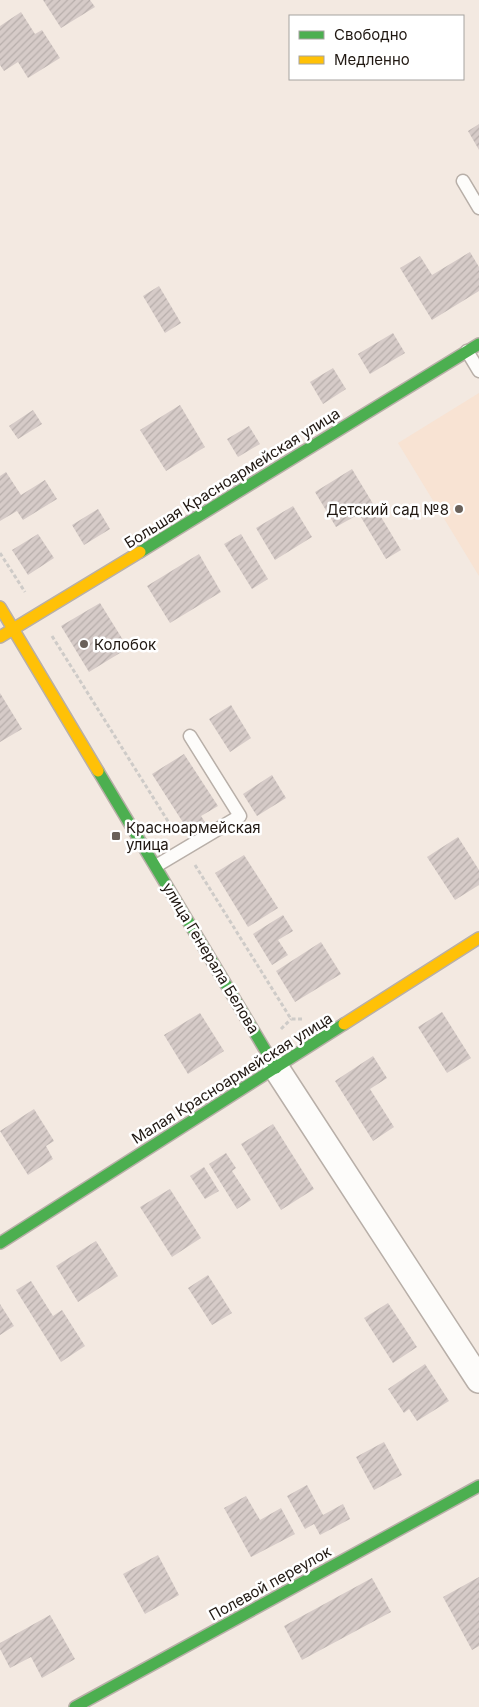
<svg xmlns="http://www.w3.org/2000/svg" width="479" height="1707" viewBox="0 0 479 1707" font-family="Inter,sans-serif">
<defs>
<pattern id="building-hatch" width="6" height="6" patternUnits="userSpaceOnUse" patternTransform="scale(1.25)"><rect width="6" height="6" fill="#d6cbc8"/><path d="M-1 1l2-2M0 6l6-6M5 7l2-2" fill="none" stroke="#b7aeab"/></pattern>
</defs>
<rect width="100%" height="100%" fill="#f3e9e1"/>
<path fill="#f8e3d3" d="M479,393V576L398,443Z"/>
<g fill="url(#building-hatch)">
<path d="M43,0H90L95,7L61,28Z"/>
<path d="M21,12L35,34L42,30L60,58L28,78L18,62L4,71L0,65V26Z"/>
<path d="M479,124V150L468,131Z"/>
<path d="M470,252L479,267V291L432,320L400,268L420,256L432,275Z"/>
<path d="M159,286L181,323L165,333L143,296Z"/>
<path d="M393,333L405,353L370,374L358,354Z"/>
<path d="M333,368L346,389L323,404L310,382Z"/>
<path d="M180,405L205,447L166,471L140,430Z"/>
<path d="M33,410L42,424L18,439L9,426Z"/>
<path d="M249,426L260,444L238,457L227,439Z"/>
<path d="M352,469L401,550L386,559L359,514L336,527L315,492Z"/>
<path d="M6,472L21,495L45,480L57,499L23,520L17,511L0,521V476Z"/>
<path d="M293,506L312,537L275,560L256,528Z"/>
<path d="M98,509L110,529L84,545L72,525Z"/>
<path d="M38,534L54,558L28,575L12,550Z"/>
<path d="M241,534L268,579L252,589L224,544Z"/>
<path d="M199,554L221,592L170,623L147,586Z"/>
<path d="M100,603L128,648L89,672L61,626Z"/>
<path d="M0,693L22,729L0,742Z"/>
<path d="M231,705L251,738L230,752L209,719Z"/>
<path d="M184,754L218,806L201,816L207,825L191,835L152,774Z"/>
<path d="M272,775L286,798L257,816L243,794Z"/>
<path d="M458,837L479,870V885L455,900L427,857Z"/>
<path d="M244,855L278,908L248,927L215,873Z"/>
<path d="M283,915L293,931L278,940L288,955L272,965L253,934Z"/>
<path d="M321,942L341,974L295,1002L276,971Z"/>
<path d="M442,1012L471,1058L447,1073L418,1027Z"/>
<path d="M200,1013L224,1051L188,1074L164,1035Z"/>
<path d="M373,1056L387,1078L370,1089L394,1127L373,1141L335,1081Z"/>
<path d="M34,1109L54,1141L46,1146L53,1159L28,1175L0,1131Z"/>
<path d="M273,1124L314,1189L281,1210L241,1144Z"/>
<path d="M226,1153L236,1168L232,1171L251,1200L237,1209L209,1164Z"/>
<path d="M204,1167L219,1191L205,1199L190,1176Z"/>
<path d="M170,1189L201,1238L172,1257L140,1207Z"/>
<path d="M96,1241L118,1276L78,1302L56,1266Z"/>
<path d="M208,1275L232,1313L212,1325L188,1288Z"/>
<path d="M31,1281L53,1316L62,1310L85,1346L61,1362L16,1290Z"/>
<path d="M388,1303L417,1347L393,1363L364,1318Z"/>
<path d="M0,1304L14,1326L0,1335Z"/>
<path d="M425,1364L449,1401L417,1421L409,1409L404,1413L388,1389Z"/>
<path d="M384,1442L402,1475L374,1490L356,1457Z"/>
<path d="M307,1485L323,1515L343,1504L350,1519L320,1535L314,1524L305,1529L287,1496Z"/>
<path d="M246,1496L260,1520L281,1508L295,1534L251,1557L224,1508Z"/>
<path d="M158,1555L179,1595L145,1614L123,1574Z"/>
<path d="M479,1577V1646L472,1650L443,1597Z"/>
<path d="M372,1578L391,1612L302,1660L284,1626Z"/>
<path d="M50,1615L75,1659L42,1678L31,1657L10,1668L0,1649V1643Z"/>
</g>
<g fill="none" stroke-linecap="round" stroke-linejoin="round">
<defs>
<g id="lane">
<path d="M463,181L479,208"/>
<path d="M467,351L479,371"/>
<path d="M156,866L240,816L190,736"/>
</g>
<path id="street" d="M276,1068L479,1380"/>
<g id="fast">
<path d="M140,552L479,344"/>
<path d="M98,771L276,1068"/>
<path d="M0,1243L344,1024"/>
<path d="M75,1707L479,1486"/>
</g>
<g id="slow">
<path d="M0,607L98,771"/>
<path d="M0,637L140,552"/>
<path d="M344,1024L479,938"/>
</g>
</defs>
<use href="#lane" stroke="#b8afa8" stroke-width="15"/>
<use href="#street" stroke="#b8afa8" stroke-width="28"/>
<use href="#fast" stroke="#b8afa8" stroke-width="14"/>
<use href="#slow" stroke="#b8afa8" stroke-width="14"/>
<g stroke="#cecbc8" stroke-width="3" stroke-dasharray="4 2.5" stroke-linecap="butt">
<path d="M0,553L25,592"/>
<path d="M52,636L176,834"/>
<path d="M195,865L291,1019H303"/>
<path d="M281,1029L291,1019"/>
</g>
<use href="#lane" stroke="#fdfcfa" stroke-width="12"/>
<use href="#street" stroke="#fdfcfa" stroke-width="25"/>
<use href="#fast" stroke="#4caf50" stroke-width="11"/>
<use href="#slow" stroke="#ffc107" stroke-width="11"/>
</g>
<g fill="#6a615a" stroke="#fff" stroke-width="2">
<circle cx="459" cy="509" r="5"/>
<circle cx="84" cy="644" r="5"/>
<rect x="111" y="831" width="10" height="10" rx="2.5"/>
</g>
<g text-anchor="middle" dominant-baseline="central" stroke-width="5" stroke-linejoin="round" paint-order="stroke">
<g font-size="15" fill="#201812" stroke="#fff">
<text transform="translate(232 478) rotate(-32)">Большая Красноармейская улица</text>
<text transform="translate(211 958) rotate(59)">улица Генерала Белова</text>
<text transform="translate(232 1078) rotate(-32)">Малая Красноармейская улица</text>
<text transform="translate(270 1583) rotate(-29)">Полевой переулок</text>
</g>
<g font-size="15" fill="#201812" stroke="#fff" text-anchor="start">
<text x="449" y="509" text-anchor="end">Детский сад №8</text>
<text x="94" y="644">Колобок</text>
<text x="126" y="827">Красноармейская<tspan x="126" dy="17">улица</tspan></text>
</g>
</g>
<rect x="289" y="15" width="175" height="65" fill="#ffffff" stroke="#a6a3a0"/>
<rect x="299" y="31" width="25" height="8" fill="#4caf50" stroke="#a6a3a0"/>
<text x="334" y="40" font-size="15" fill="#201812">Свободно</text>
<rect x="299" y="56" width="25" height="8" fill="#ffc107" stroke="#a6a3a0"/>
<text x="334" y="65" font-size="15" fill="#201812">Медленно</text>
</svg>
